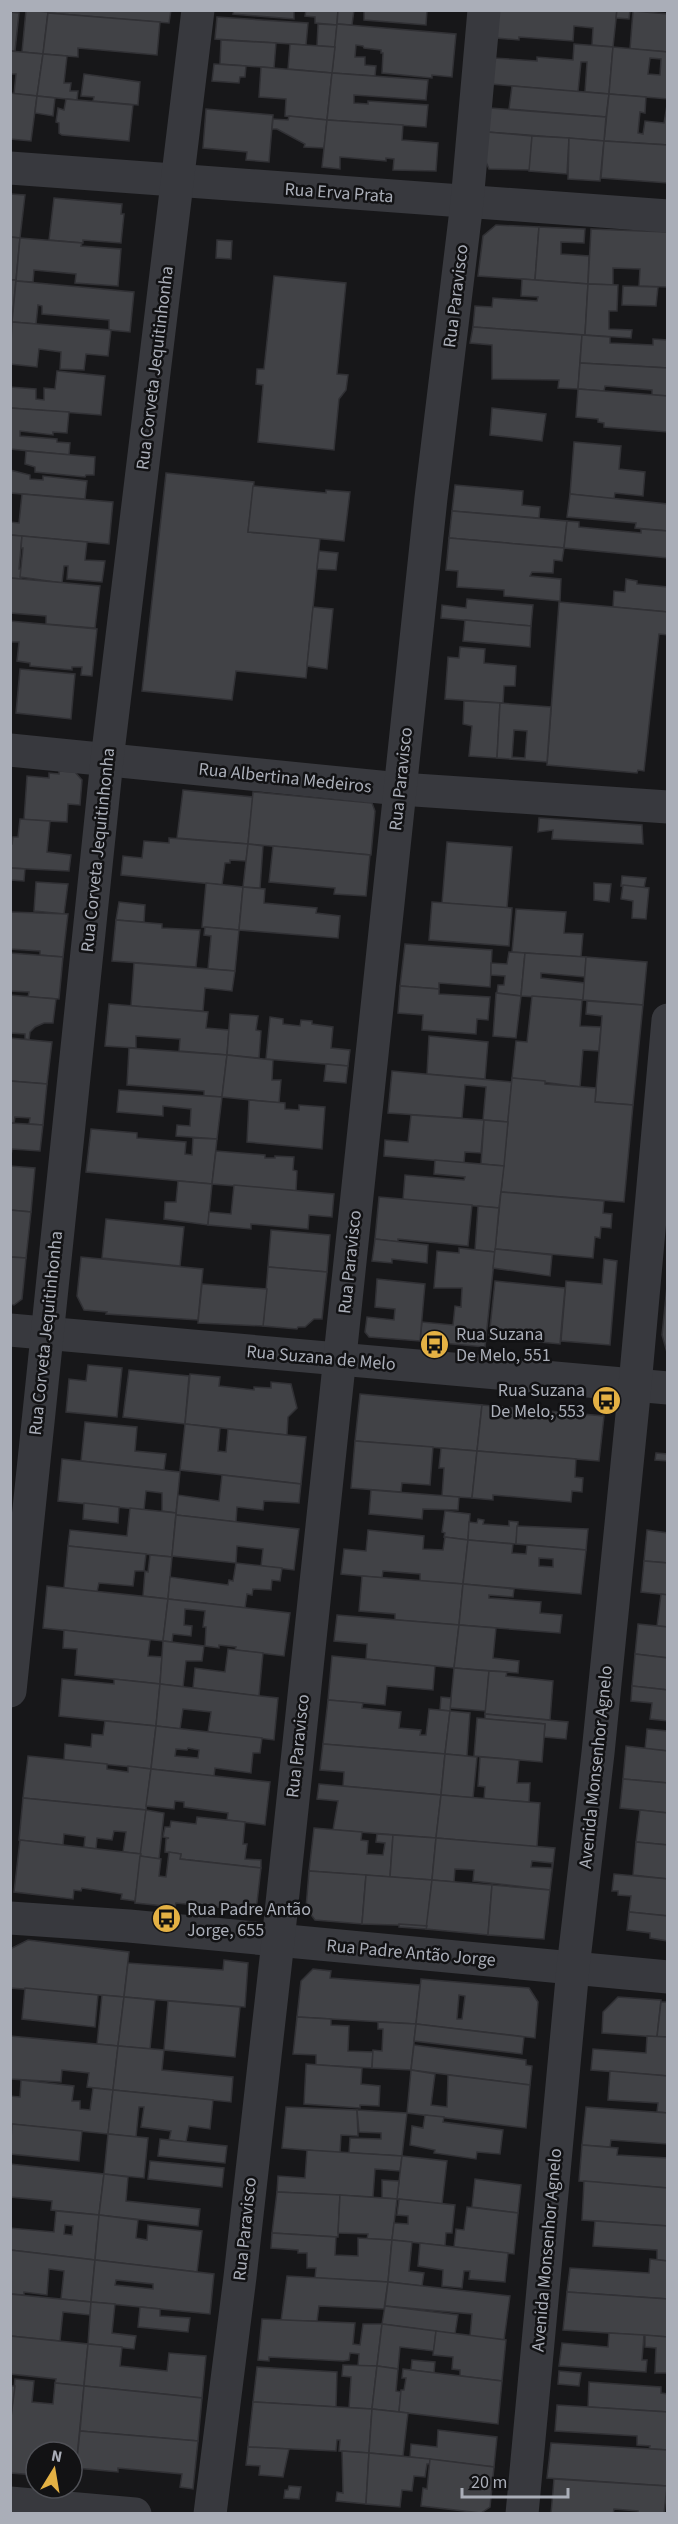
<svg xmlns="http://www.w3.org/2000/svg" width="678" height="2524" viewBox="0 0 678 2524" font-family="'Source Sans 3',sans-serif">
<rect width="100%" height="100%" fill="#171719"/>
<g fill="#414246" stroke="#313135" stroke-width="1.5" fill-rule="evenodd">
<path d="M26,10L48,12L43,54L22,52Z"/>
<path d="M48,10H171L169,23L48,13Z"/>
<path d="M234,10H294V19L233,14Z"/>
<path d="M306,10H338L337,25L315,23V17L305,16Z"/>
<path d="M338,10H354L352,25L337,24Z"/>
<path d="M364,10H427L426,25L364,20Z"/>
<path d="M499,10H617L613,47L592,45L593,28L574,26L573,41L519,37V40L496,38Z"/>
<path d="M617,10H630L629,19L616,18Z"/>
<path d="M633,11L668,14V52L630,49Z"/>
<path d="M10,12L19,13L15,51H10Z"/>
<path d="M48,13L160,22L157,55L78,48V57L43,54Z"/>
<path d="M217,17L308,23L306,45L215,39Z"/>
<path d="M318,24L337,25L335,47L317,46Z"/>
<path d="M337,24L456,34L452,77L432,75V78L382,73L383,53H381V50L364,48L363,46L356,45L355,57H365V65L376,66L375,76L332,73Z"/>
<path d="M221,40L276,43L274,68L220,64Z"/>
<path d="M290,44L335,47L332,73L288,69Z"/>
<path d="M574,44L613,47L609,94L585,92L587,62H581L578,92L491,84L494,58L537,61V57L573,60Z"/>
<path d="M613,47L668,52V99L609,94ZM650,58L661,59L660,75L648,74Z"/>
<path d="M10,51L43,54L37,96L14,94L16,74H10Z"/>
<path d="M43,54L67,56L64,83H71L70,91H78L77,100L37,96Z"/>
<path d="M214,64L246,66L245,77H240L239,83L212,81Z"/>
<path d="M261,67L332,73L327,120L285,116L286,99L259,97Z"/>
<path d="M332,73L428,80L426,100L354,95V103L368,104V101L428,105L426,127L327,120Z"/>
<path d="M84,74L140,82L138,105L93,101L94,97L81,96Z"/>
<path d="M512,86L609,94L606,117L509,109Z"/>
<path d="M10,93L37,96L31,141L10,139Z"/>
<path d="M609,94L646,97L645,113L640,112L638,133L643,134L645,121L664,123L668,99V145L604,141Z"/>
<path d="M37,96L55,98L53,116L35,113Z"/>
<path d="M66,99L133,105L129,141L62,135L59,133V123L56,122L58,108L64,110Z"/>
<path d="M490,108L606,117L604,141L487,132Z"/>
<path d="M206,109L273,115L269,162L246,160L247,152L203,148Z"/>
<path d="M289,116L327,120L324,148L304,147L305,144L277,129H272L273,119L288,120Z"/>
<path d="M327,120L403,125L402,140L438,143L436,171L393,170L394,159L386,158V161L340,157V169L322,167Z"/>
<path d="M487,132L532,136L530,170L489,169L484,157Z"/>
<path d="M532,136L569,138L567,174L529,171Z"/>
<path d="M569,138L604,141L600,181L568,179Z"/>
<path d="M604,141L668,145V183L601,178Z"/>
<path d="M10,194L25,195L20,238L10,237Z"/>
<path d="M54,198L122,204L121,214H124L121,243L83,240V243L49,240Z"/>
<path d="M496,225L539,227L535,280L478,276L483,236Z"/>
<path d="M539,227L585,229L584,243L561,242V254L589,256L588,284L535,280Z"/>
<path d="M591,229L668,232V287L639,286L640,269L613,268V285L588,284Z"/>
<path d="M10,237L20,238L16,280H10Z"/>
<path d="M20,238L82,243L81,246L121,249L118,286L75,283L76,274L34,270L33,282L16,281Z"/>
<path d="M217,240L232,241L231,259L216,258Z"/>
<path d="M274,276L346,283L337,374L348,375L346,390L339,399L334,450L258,442L263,385L256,384L257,369H264Z"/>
<path d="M522,279L588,284L585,335L473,327L475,306L492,307L493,298L537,301L538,297L521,296Z"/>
<path d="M10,280H16L12,322H10Z"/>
<path d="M16,281L134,292L130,332L109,330V320L42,314V306L38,305L36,324L12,322Z"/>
<path d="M588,284L618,285L617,311H609V329L632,330L631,338L585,335Z"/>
<path d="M623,286L658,287L656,306L622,305Z"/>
<path d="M12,322L111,330L108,356L86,354L84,370L60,369L61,352L39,349L37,367L10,364Z"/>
<path d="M473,327L582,335L578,389L558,388L559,380L492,379V345L470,343Z"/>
<path d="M582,335L610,337V343L653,345V339L668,340V368L580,363Z"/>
<path d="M580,363L668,368V396L652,395V390L605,386L604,391L578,389Z"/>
<path d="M57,371L105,376L101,415L10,408V387L36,389V399L44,400V388L55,389Z"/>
<path d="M578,389L668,396V432L604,427V423L598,422V419L576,417Z"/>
<path d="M10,408L69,412L67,433L53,432V435L20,431V436L57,439V442L70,443L69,455L10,449Z"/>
<path d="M492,408L546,414L542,441L490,435Z"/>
<path d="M574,442L621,446L619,469L645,472L643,496L615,493L614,499L570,494Z"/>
<path d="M26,451L95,457L94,475H86L85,477L35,472V467L25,464Z"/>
<path d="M10,470L30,475V479L43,480V476L87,481L85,499L10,493Z"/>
<path d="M166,473L254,482L248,532L320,538L306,678L236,671L232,700L142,691Z"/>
<path d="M455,485L523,491L522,505L540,507L539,518L452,511Z"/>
<path d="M253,486L326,493V490L350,492L344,541L248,532Z"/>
<path d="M22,494L113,502L109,544L10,535V522L19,523Z"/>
<path d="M570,494L668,504V531L635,528L636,523L567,517Z"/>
<path d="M452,511L567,521L564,548L449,538Z"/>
<path d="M567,521L579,522V527L641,533V529L668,531V558L564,548Z"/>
<path d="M10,535L22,536L19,569H22L21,579L10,578Z"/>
<path d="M22,536L87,542L85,560L105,561L102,582L67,579L68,566H64L62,583L20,577L23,548H21Z"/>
<path d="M449,538L564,548L562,561L554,560L553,573L532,572L530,576L561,579L560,601L504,596V590L457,587L458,571L446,570Z"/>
<path d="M319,551L338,553L336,570L317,569Z"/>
<path d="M10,578L100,586L95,628L46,624V616L10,613Z"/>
<path d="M626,579L637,581V584L668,587V612L613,607L614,591L625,592Z"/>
<path d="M467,599L533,605L531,626L441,618L442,605L466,608Z"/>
<path d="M559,602L668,612V635L659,634L644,771L638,770L637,773L547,765Z"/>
<path d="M313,607L333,609L327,669L307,666Z"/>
<path d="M465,620L531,626L530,647L463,641Z"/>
<path d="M10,621L97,629L92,676L81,675L82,667H72V670L30,666V663L17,661L19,642H10Z"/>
<path d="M460,647L485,649L484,663L516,666L515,686H504L503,703L445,699L448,657L459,658Z"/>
<path d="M20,669L75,674L71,719L16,713Z"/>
<path d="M464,701L500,703L497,758L469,756L472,726L463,724Z"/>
<path d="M500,703L551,707L547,762L497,758ZM514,730L527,731L525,758L512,757Z"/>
<path d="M59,771L75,772L82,780L80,805L68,804L67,822L24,820L27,776L49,778V773L59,774Z"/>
<path d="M183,790L253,797L248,844L177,838Z"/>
<path d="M253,792L372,803L375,811L371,855L248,844Z"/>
<path d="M539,818L642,825L643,844L552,839L553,830L538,832Z"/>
<path d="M20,819L50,821L47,852L71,855L69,871L10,868V844H12L13,837H18Z"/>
<path d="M169,838L248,844L246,861L230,860V863H225L222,885L121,875L123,856L142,858L144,841L169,843Z"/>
<path d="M447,842L512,847L507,908L442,903Z"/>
<path d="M248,844L263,846L260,888L243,887Z"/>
<path d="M273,846L370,855L366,896L334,894L335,888L269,882Z"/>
<path d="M10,868L25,869L24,881L10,880Z"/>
<path d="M622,876L646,878L644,888L621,886Z"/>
<path d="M36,882L68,884L64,914L34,911Z"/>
<path d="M206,883L243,887L239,930L202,927Z"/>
<path d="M594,883L611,884L609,902L594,900Z"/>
<path d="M623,885L649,888L646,919L632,918L633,901L621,899Z"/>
<path d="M243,887L265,889L264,903L317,908L316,913L340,916L338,938L239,930Z"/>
<path d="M119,902L145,905L144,922L116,920Z"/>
<path d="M432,902L512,908L509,946L429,940Z"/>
<path d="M516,909L566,912L564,933L583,934L581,957L512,952Z"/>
<path d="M10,912L68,914L63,957L40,955V951L10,949Z"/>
<path d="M116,920L162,924V928L200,930L196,967L112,961Z"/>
<path d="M205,927L239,930L235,971L208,969L211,936L204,935Z"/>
<path d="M405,944L492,950L490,987L439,983V989L400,986Z"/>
<path d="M509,952L525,953L521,996L497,993L498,985H504L505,976L491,975V963L507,964Z"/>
<path d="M10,953L63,957L59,999L28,997L29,992L10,991Z"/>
<path d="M525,953L586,957L585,977L541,973V978L585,983L583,1000L521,996Z"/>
<path d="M586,957L647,962L643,1005L583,1000Z"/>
<path d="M134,963L235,971L232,991L205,988L203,1011L131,1006Z"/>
<path d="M400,986L439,989V994L490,997L488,1020L477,1019L476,1034L422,1030L423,1015L398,1013Z"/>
<path d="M496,993L521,996L516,1038L493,1036Z"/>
<path d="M10,995L56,999L53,1023H44L35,1027L30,1032L29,1040L25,1039V1034L10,1033Z"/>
<path d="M532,996L582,1000L580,1026L601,1027L599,1051L583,1050L580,1087L512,1078L516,1041L527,1042Z"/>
<path d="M587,1001L643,1005L633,1105L595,1102L602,1016L586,1014Z"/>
<path d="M109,1004L208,1012L206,1028L229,1030L227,1055L179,1051L180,1039L136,1036V1048L105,1046Z"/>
<path d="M230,1014L258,1016L256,1030L261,1031L259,1058L227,1055Z"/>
<path d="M270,1017L283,1019V1024L300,1026L301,1020L312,1021V1024L333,1027L331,1048L350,1050L348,1066L266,1059Z"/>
<path d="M429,1036L488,1042L485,1079L427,1074Z"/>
<path d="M10,1038L52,1042L47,1084L10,1081Z"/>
<path d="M129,1048L227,1055L222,1097L204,1096V1091L127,1085Z"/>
<path d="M227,1055L273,1060L272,1080H281L279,1103L222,1097Z"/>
<path d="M326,1064L348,1066L346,1083L324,1081Z"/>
<path d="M392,1071L512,1082L508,1122L483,1120L486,1087L465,1085L462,1118L388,1113Z"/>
<path d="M512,1078L545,1081V1084L596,1088L595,1102L633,1105L624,1202L501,1192Z"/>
<path d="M10,1081L47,1084L43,1125L29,1124L30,1118L15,1117L14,1123H10Z"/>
<path d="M119,1090L222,1097L217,1139L176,1136L177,1125L190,1126L191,1109L163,1106V1116L117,1112Z"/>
<path d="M249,1100L285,1103V1109L299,1110V1105L325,1107L322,1149L247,1142Z"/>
<path d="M411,1115L484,1120L481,1153L465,1152L464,1163L384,1156L385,1140L408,1142Z"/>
<path d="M484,1120L508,1122L504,1166L481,1164Z"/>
<path d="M10,1123L43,1125L40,1151L12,1149L10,1162Z"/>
<path d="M91,1129L137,1133V1138L186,1142L185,1154L192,1155L193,1138L217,1139L212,1184L86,1172Z"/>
<path d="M216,1151L265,1155V1158H275V1156L294,1157L293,1170L297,1171L296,1191L212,1184Z"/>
<path d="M435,1160L504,1166L499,1208L403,1200L405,1175L464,1180L465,1177L434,1174Z"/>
<path d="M10,1166L35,1168L31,1212L10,1210Z"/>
<path d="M178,1181L212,1184L208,1225L164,1219L165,1202H176Z"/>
<path d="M234,1185L334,1194L332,1217L309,1215L308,1229L251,1224V1229L208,1225L209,1212L231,1214Z"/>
<path d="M501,1192L604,1201L603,1213L612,1214L611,1228L601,1227L600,1238L595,1237L593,1258L495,1249Z"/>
<path d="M379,1197L472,1205L468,1246L398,1239V1242L375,1239Z"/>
<path d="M478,1206L499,1208L495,1252L475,1250Z"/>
<path d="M10,1210L31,1212L26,1258L10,1257Z"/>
<path d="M106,1219L184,1227L180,1266L102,1258Z"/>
<path d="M271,1230L330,1235L327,1272L268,1267Z"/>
<path d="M375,1239L428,1245L427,1263L392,1259V1263L372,1261Z"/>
<path d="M459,1248L495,1252L485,1347L420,1341L422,1322L453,1325L455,1306L461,1307L462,1288H434L437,1251L459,1253Z"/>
<path d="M495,1249L552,1255L550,1276L493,1268Z"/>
<path d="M10,1257L26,1258L22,1299L14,1305L10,1304Z"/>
<path d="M81,1257L203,1269L198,1320L106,1314L107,1312L84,1310L77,1296Z"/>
<path d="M604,1259L617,1261L610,1345L561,1341L566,1281L602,1284Z"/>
<path d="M268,1267L327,1272L322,1319H314L305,1327H298L297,1329L263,1326Z"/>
<path d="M377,1279L425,1284L420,1341L369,1337L365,1332L367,1317L394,1320L395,1309L375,1307Z"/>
<path d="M495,1281L565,1288L560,1344L489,1337Z"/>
<path d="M202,1284L267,1289L263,1326L198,1323Z"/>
<path d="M667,1286H668V1356L662,1335Z"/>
<path d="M88,1365L122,1368L117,1417L66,1412L69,1379L86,1381Z"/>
<path d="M129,1370L189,1376L185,1424L123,1417Z"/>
<path d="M190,1374L220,1377L219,1386L254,1390V1387L271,1388V1382L291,1384L297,1408L288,1417L287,1435L185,1424Z"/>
<path d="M360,1394L482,1405L477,1451L355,1441Z"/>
<path d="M482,1405L604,1416L599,1461L477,1451Z"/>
<path d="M85,1422L137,1427L135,1451L166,1454L164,1470L81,1461Z"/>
<path d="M185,1424L220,1428L218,1451L226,1452L228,1429L306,1437L301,1484L180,1470Z"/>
<path d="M355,1441L433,1447L430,1485L402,1483L401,1492L351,1488Z"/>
<path d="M441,1448L477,1451L472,1498L442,1496L444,1468H439Z"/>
<path d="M477,1451L576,1459L575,1477L583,1478L582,1492L572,1491L571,1502L493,1495V1500L472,1498Z"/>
<path d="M656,1453L668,1454V1461L655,1460Z"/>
<path d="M62,1459L180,1472L176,1513L162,1511V1493L146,1491L144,1510L58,1501Z"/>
<path d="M222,1475L301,1484L299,1503L264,1501L263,1510L237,1507L236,1522L176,1515L178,1495L219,1501Z"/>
<path d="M371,1490L459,1497L458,1510L423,1509L422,1519L369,1514Z"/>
<path d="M84,1503L119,1507L118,1523L83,1519Z"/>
<path d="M130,1508L176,1513L172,1557L68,1546L70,1530L127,1536Z"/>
<path d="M445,1511L470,1514L468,1540L444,1537L445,1533L442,1532Z"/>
<path d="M176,1515L299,1529L294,1570L261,1566L263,1549L237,1546L236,1563L172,1556Z"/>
<path d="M478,1519L484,1520L483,1524L509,1526V1521L518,1522L516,1544L468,1540L469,1522L477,1523Z"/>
<path d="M517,1526L588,1529L586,1550L516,1544Z"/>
<path d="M368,1530L424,1536L423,1549L443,1550L445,1537L468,1540L463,1584L420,1581V1574L383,1571L382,1578L341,1574L344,1549L366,1551Z"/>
<path d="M647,1530L668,1533V1563L644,1561Z"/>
<path d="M468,1540L513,1544L512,1553L526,1554L527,1545L586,1550L581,1594L463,1584ZM539,1558L553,1559V1567L539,1566Z"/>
<path d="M68,1546L146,1554L144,1571H135L133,1586L99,1583L97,1592L64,1588Z"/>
<path d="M150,1555L172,1557L168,1599L143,1596L145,1571L148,1572Z"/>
<path d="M644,1561L668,1563V1595L641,1592Z"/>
<path d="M236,1563L282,1568L280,1581L272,1580L271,1590L253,1589L252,1595L247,1594L245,1608L168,1599L170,1577L228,1585L229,1580L233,1581Z"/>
<path d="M362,1576L463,1584L459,1625L395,1620V1614L359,1611Z"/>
<path d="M463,1584L514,1589L513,1597L489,1595V1598L541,1602L540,1613L562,1615L560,1633L459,1625Z"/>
<path d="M47,1586L168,1599L163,1641L43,1628Z"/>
<path d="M661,1594L668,1595V1627L657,1626Z"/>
<path d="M168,1599L290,1613L284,1656L235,1650L236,1647L219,1645V1648L205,1646L206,1627H203L205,1611L185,1609L184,1625L192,1626L191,1636L173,1634L172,1642L163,1641Z"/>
<path d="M337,1615L459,1625L454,1668L366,1659L367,1644L334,1641Z"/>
<path d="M638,1624L668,1627V1658L635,1654Z"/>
<path d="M459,1625L496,1628L493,1658L519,1661L518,1673L454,1668Z"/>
<path d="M64,1630L150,1640L148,1656L162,1657L160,1684L75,1675L77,1649L63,1648Z"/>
<path d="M163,1641L204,1646L202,1661H186L183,1687L160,1684Z"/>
<path d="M228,1649L263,1653L259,1696L193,1688L195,1668L225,1672Z"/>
<path d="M635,1654L668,1658V1690L632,1686Z"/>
<path d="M332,1656L435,1666L433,1690L387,1686L385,1705L328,1700Z"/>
<path d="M454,1668L489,1671L486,1711L450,1708Z"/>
<path d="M489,1671L507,1672L506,1676L553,1681L550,1720L485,1714Z"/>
<path d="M62,1679L114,1684V1679L160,1684L156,1726L59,1716Z"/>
<path d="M160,1684L278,1698L274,1740L208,1732L211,1712L183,1709L180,1729L156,1726Z"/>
<path d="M632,1686L668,1690V1721L650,1719L652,1703L631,1701Z"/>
<path d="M441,1697L451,1698L450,1711L440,1710Z"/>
<path d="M328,1700L363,1703L362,1708L401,1712L399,1728L421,1730L420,1735H426L429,1709L450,1711L445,1754L323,1744Z"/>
<path d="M450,1711L470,1713L467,1756L445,1754Z"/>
<path d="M485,1714L568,1722L566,1739L544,1737L545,1724L485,1719Z"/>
<path d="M477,1718L545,1724L542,1762L474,1756Z"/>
<path d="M105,1721L156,1726L151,1769L64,1760L65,1744L91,1747L92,1734L103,1735Z"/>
<path d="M156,1726L262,1738L260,1753H253L251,1773L215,1768L214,1776L151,1769ZM188,1748L199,1750L198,1758L175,1756L176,1749L187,1750Z"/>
<path d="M647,1729L668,1731V1751L645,1749Z"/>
<path d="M323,1744L445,1754L441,1795L343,1786L344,1772L320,1770Z"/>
<path d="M626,1746L668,1751V1783L623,1779Z"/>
<path d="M445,1754L477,1757L473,1798L441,1795Z"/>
<path d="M28,1756L107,1764V1769L128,1772V1766L151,1769L146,1810L23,1798Z"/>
<path d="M480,1757L519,1760L517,1783H530L529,1802L484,1799L485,1787L478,1786Z"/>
<path d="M151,1769L270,1782L265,1825L227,1820L228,1813L184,1807V1802L175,1801L174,1809L146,1806Z"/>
<path d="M623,1779L668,1783V1813L620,1808Z"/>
<path d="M319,1784L441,1795L436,1838L333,1830L338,1801L317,1799Z"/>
<path d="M441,1795L540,1803L537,1847L436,1838Z"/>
<path d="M23,1798L146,1810L141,1854L123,1852L126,1832L114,1831L112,1840L97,1838L96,1849L84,1847L85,1837L64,1834L63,1845L19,1840Z"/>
<path d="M146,1810L164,1813L159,1859L140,1856Z"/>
<path d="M640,1810L668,1813V1845L636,1842Z"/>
<path d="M197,1817L245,1822L243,1844H247L245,1859L261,1860V1868L180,1859L181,1854L165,1852L166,1839L169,1838L163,1837L165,1827H170L171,1821L196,1824Z"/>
<path d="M314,1828L362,1832L361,1840L368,1841L367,1854L383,1855L385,1843L376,1842L377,1834L393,1835L390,1877L309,1871Z"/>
<path d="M393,1835L436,1838L432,1880L390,1877Z"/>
<path d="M436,1838L555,1848L550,1890L473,1881L474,1870L455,1869L454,1882L432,1880ZM532,1861L552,1863V1868L531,1867Z"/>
<path d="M20,1840L141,1854L135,1901L121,1899L122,1894L82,1888L81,1891L74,1890L73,1899L14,1892Z"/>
<path d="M636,1842L668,1845V1879L633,1875Z"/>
<path d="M169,1852L181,1854L180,1859L261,1868L256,1911L176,1903L175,1907L135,1903L140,1856L161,1859L159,1876L166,1877Z"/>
<path d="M309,1871L366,1875L362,1924L315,1920L306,1908Z"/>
<path d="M614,1874L668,1879V1916L629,1912L631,1896L618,1895V1891H612Z"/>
<path d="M366,1875L432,1880L427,1926L362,1924Z"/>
<path d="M432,1880L492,1885L488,1935L426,1929Z"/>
<path d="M492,1885L550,1890L544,1939L488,1935Z"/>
<path d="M629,1912L668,1916V1941L650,1938V1933L627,1930Z"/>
<path d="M399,1924L427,1926L426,1929L399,1927Z"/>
<path d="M28,1940L129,1952L124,1997L10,1988V1949Z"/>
<path d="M224,1960L248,1963L245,2007L124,1997L128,1963L223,1970Z"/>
<path d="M313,1969L331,1971L330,1978L420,1985L416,2024L297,2017L301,1981Z"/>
<path d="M421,1979L529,1988L538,2002L535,2038L416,2024ZM459,1995L465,1996L462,2019H457Z"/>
<path d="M25,1988L98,1995L95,2027L22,2019Z"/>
<path d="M102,1995L124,1997L118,2046L97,2044Z"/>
<path d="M124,1997L155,2000L150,2049L118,2046Z"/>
<path d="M618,1997L661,2000L657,2037L602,2033L603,2012Z"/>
<path d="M168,2001L240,2007L235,2057L164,2050Z"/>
<path d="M661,2002H668V2037H657Z"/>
<path d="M297,2017L331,2019V2025L349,2026L348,2051L373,2052L372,2068L316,2065V2055L293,2054Z"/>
<path d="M378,2022L416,2024L411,2070L372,2068L373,2050L382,2051L383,2029H378Z"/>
<path d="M416,2024L524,2037L522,2054L414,2041Z"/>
<path d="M10,2036L118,2046L113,2090L87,2087L89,2073L62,2070L61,2082L10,2079Z"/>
<path d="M647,2036L668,2037V2076L591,2070L593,2049L646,2053Z"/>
<path d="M414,2045L526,2060V2065L532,2066L530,2085L411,2070Z"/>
<path d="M118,2046L164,2050L162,2070L233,2077L231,2102L113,2090Z"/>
<path d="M306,2064L362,2068L361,2084L380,2086L379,2106L360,2105V2108L304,2104Z"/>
<path d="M411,2070L435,2074L431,2105L447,2107L448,2075L530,2085L526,2128L407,2113Z"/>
<path d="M610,2071L668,2076V2113L657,2112L658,2103L608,2100Z"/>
<path d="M21,2080L74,2086L72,2101H80V2109L90,2110L93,2088L113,2090L108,2134L10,2124V2096L20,2097Z"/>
<path d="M113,2090L213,2100L210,2129L189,2126L186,2142L169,2140L171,2131L141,2127L144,2107H139L136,2137L108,2134Z"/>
<path d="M286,2107L357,2110L358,2136L341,2135L340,2153L282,2148Z"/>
<path d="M586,2107L668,2113V2144L611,2140L610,2147L582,2145Z"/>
<path d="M357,2110L407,2113L402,2156L349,2153L350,2138L381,2139V2133L359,2132Z"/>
<path d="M425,2115L444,2117L443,2122L503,2130L500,2154L477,2152L476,2159L434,2153L435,2150L410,2145L412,2126L423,2128Z"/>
<path d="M12,2124L82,2131L79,2161L10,2154Z"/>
<path d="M108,2134L148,2138L144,2178L104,2174Z"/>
<path d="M160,2139L227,2146L225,2163L158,2156Z"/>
<path d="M582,2145L618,2148L617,2155L668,2158V2188L579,2181Z"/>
<path d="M307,2150L402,2156L400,2171L375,2169L373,2197L277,2192L278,2176L305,2178Z"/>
<path d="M402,2156L447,2161L442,2204L397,2199Z"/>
<path d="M150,2161L224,2168L222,2187L148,2179Z"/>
<path d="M10,2164L104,2174L99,2215L51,2210L52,2201L10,2197Z"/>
<path d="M104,2174L128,2177L126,2201L200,2209L198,2226L99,2215Z"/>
<path d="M475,2179L521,2185L518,2213L472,2207Z"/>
<path d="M382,2180L399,2181L397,2199L382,2198Z"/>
<path d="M584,2181L668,2188V2226L582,2220Z"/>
<path d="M277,2192L340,2195L338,2237L272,2233Z"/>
<path d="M340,2195L397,2199L392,2240L367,2239L368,2234L338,2233Z"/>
<path d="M399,2199L455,2205L452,2233H446L445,2246L392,2240L394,2223L408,2224V2216L397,2215Z"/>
<path d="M467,2207L518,2213L514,2254L454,2247L456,2229L464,2230Z"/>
<path d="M56,2211L99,2215L95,2260L10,2250V2228L54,2232ZM65,2225L73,2226L72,2235L64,2234Z"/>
<path d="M99,2215L138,2220L136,2238L147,2240L148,2225L202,2231L197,2272L95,2260Z"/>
<path d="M595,2221L668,2226V2261L657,2260V2250L593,2246Z"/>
<path d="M272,2233L336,2237L335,2255L358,2256V2238L392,2240L388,2282L315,2278L316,2268H307V2253H298V2250L271,2248Z"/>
<path d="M392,2240L412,2242L409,2271L424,2273L422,2286L388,2282Z"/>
<path d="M420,2243L508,2253L505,2282L469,2279L470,2271H464L462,2288L442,2286L443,2270L418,2266Z"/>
<path d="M10,2250L95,2260L91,2302L61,2299L64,2271L49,2269L47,2295L24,2292V2295L10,2294Z"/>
<path d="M650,2259L668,2261V2299L567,2292L570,2268L649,2273Z"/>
<path d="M95,2260L214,2274L210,2314L91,2302ZM116,2280L153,2284V2289L115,2285Z"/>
<path d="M287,2276L388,2282L384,2309L319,2306L317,2321H281Z"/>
<path d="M388,2282L510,2296L504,2340L470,2336L472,2314L385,2306Z"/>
<path d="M567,2292L668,2299V2337L563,2330Z"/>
<path d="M10,2294L91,2302L90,2315L63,2312L60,2341L10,2336Z"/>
<path d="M91,2302L115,2304L112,2333L136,2336L134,2349L88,2344Z"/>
<path d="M385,2306L458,2315L455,2334L382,2324Z"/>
<path d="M140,2307L160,2309V2316L190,2318L188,2332L138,2327Z"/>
<path d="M262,2319L355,2323L353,2344L360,2345L363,2324H382L377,2366H358L359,2354L350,2353L349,2360L343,2361L269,2357V2361L258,2360Z"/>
<path d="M382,2324L436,2331L434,2351L400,2347L398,2369L377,2366Z"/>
<path d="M436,2331L506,2340L502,2381L460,2376V2370L452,2369L453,2357L433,2355Z"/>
<path d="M609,2333L644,2335L642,2360H647L646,2372L559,2366L562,2343L608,2347Z"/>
<path d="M645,2335L668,2337V2373H655L656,2348L645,2347Z"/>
<path d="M10,2336L88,2344L84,2386L55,2383L56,2379L10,2374Z"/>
<path d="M88,2344L122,2347L120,2366L167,2371L169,2353L206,2356L202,2398L84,2386Z"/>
<path d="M412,2360L435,2362L434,2373L411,2370Z"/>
<path d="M343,2365L377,2366L372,2409L349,2408L351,2377L342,2376Z"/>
<path d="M377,2366L398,2369L396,2391L401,2392L399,2412L372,2409Z"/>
<path d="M257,2367L337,2372L336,2407L253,2402Z"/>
<path d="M403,2369L502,2381L498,2424L399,2412L401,2390H404L406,2378H402Z"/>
<path d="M559,2371L581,2373L579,2386L558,2384Z"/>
<path d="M15,2379L34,2381L32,2402L53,2404L55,2383L84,2386L75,2478H72V2452H36V2475L10,2473V2425Z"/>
<path d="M589,2382L661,2387V2393L668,2394V2412L588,2407Z"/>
<path d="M10,2386H15L10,2425Z"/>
<path d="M84,2386L202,2398L198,2441L80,2431Z"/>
<path d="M253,2402L372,2409L369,2453L339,2451L340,2440H337L336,2451L248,2447Z"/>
<path d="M557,2405L668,2412V2450L649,2449L650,2446L637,2445V2436L555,2431Z"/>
<path d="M372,2409L408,2413L403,2456L369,2453Z"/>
<path d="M438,2430L497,2437L494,2467L410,2457L411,2444L437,2447Z"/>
<path d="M80,2431L198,2441L193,2489L180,2487L182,2474L118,2468V2472L76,2468Z"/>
<path d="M551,2443L668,2450L667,2486L547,2478Z"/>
<path d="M248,2447L289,2449L283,2477L259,2475L260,2466L246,2465Z"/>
<path d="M342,2451L369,2453L366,2504L336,2501L337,2492L343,2493Z"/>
<path d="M369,2453L430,2459V2464H427L425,2477L414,2476L412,2491L402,2490L400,2507L366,2504Z"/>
<path d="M430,2459L494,2467L490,2507L481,2513L421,2506L423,2488L427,2489Z"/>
<path d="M554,2479L667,2486L664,2514H638V2511L614,2509L613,2514H551Z"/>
<path d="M289,2486L301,2487L299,2499L284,2498L285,2490H288Z"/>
</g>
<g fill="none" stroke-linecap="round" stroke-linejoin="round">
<g stroke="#38393e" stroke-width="33">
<path d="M10,168L668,216"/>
<path d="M10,750L400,789L668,807"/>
<path d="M10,1330L668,1388"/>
<path d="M10,1691L107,760L198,10"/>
<path d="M10,1918L129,1926L668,1977"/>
<path d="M10,2503L135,2514"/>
<path d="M210,2514L240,2277L278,1941L431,498L467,202L484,10"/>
<path d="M522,2514L573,1968L598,1753L635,1385L668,1020"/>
</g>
</g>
<defs>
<symbol id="bus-disc" viewBox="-11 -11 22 22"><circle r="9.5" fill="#e4b144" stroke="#121214"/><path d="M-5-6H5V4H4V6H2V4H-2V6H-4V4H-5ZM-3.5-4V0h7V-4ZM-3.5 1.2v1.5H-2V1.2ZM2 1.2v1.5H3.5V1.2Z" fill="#111"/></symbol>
</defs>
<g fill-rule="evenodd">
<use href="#bus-disc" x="418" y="1328" width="33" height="33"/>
<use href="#bus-disc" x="590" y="1384" width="33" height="33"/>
<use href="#bus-disc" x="150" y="1902" width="33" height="33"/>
</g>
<g text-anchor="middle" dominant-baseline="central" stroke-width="5" stroke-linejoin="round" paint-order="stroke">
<g font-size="18" fill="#aaaeb8" stroke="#121214">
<text transform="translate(339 193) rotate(4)">Rua Erva Prata</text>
<text transform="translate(456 296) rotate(-83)">Rua Paravisco</text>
<text transform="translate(155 368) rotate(-83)">Rua Corveta Jequitinhonha</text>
<text transform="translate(285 778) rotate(6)">Rua Albertina Medeiros</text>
<text transform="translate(401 779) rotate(-84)">Rua Paravisco</text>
<text transform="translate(98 850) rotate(-84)">Rua Corveta Jequitinhonha</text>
<text transform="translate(350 1262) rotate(-84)">Rua Paravisco</text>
<text transform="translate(46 1333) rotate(-84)">Rua Corveta Jequitinhonha</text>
<text transform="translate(321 1358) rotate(5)">Rua Suzana de Melo</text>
<text transform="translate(298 1746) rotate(-84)">Rua Paravisco</text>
<text transform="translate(596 1767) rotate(-84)">Avenida Monsenhor Agnelo</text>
<text transform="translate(411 1953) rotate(5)">Rua Padre Antão Jorge</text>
<text transform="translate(245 2229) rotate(-84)">Rua Paravisco</text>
<text transform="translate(547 2250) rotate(-85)">Avenida Monsenhor Agnelo</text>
</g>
<g font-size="18" fill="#aaaeb8" stroke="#121214" text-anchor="start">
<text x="456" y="1334">Rua Suzana<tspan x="456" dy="21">De Melo, 551</tspan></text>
<text x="585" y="1390" text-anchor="end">Rua Suzana<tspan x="585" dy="21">De Melo, 553</tspan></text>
<text x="187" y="1909">Rua Padre Antão<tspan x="187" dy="21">Jorge, 655</tspan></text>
</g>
</g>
<rect width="678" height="2524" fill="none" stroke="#aaaeb8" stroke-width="24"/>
<g transform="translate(54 2470) rotate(11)"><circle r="28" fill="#121214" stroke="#4f5056" stroke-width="1.5"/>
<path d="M0-4.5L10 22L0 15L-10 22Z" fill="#e4b144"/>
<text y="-9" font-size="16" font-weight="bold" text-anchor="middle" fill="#aaaeb8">N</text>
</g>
<path d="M462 2488v9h106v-9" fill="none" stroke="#aaaeb8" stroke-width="3"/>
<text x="471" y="2488" font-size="18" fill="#aaaeb8" stroke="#121214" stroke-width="4.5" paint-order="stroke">20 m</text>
</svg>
